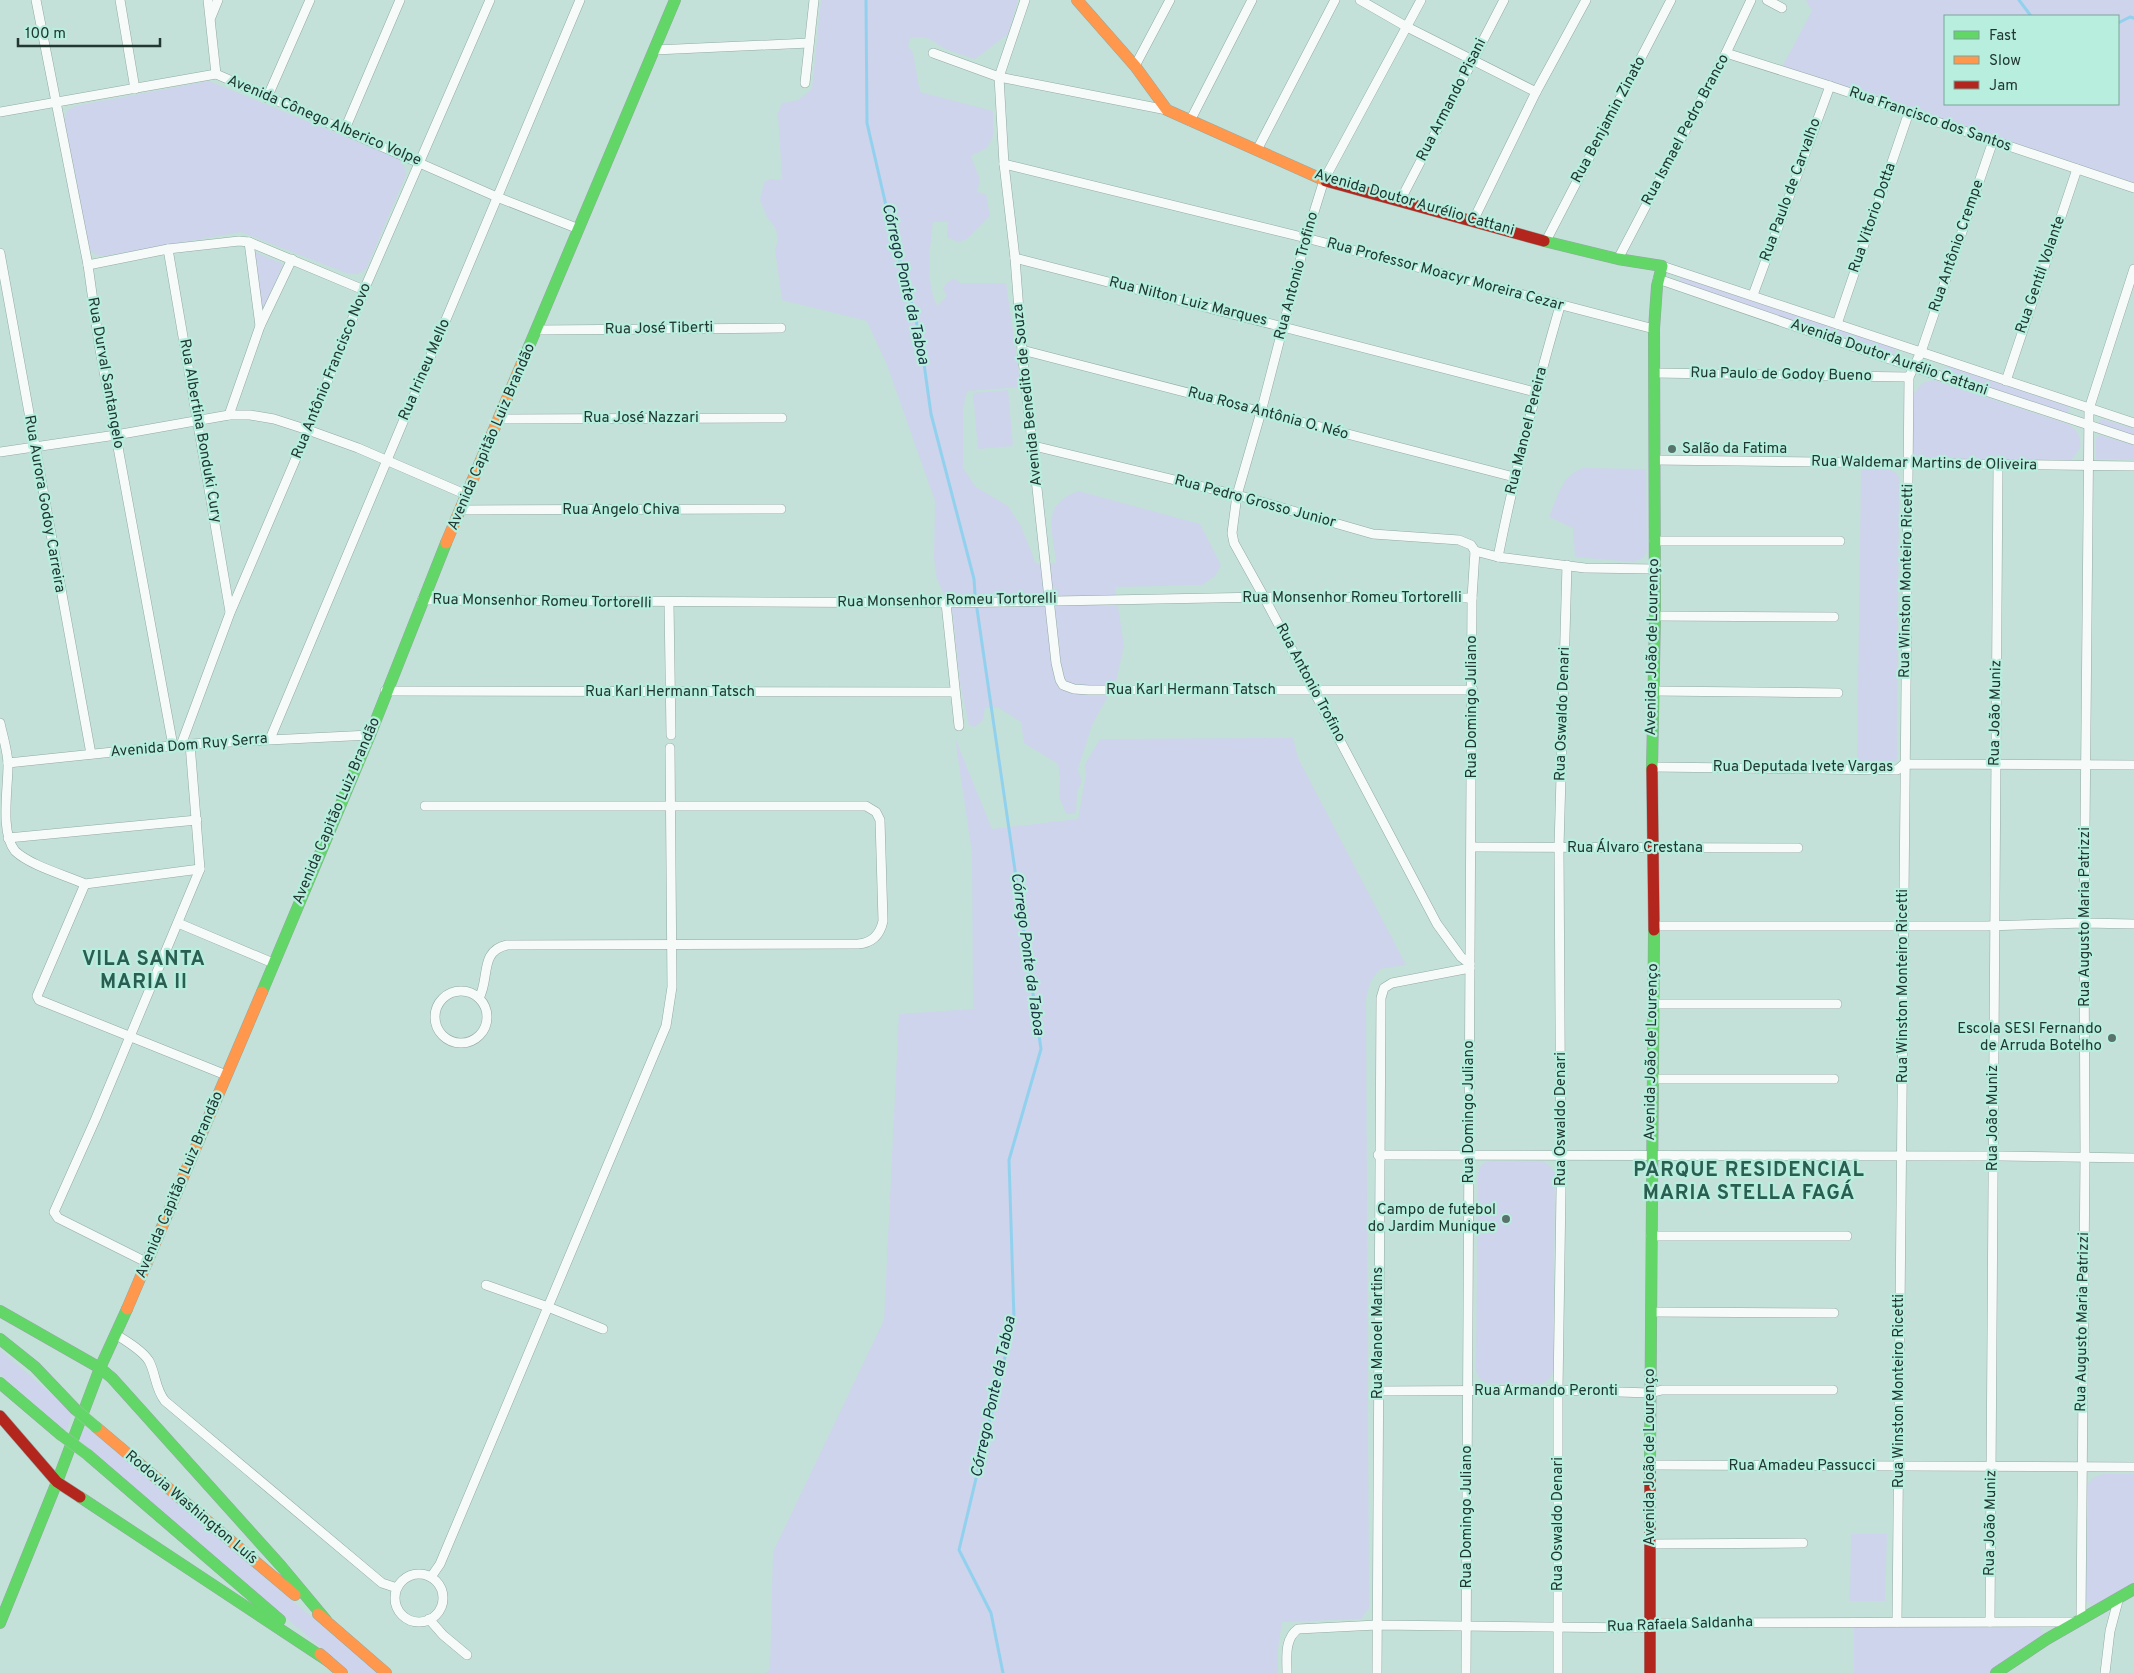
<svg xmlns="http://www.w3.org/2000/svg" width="2134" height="1673" viewBox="0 0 2134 1673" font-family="Overpass,sans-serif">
<rect width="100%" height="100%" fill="#c4e1d9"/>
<g fill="#cdd4eb" fill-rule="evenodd">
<path d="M821,0H1018L1008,34L975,59C966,56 957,53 948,50C931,43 934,35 910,38L908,46L913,53L920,92L993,111V136L987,148L971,156L980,180L977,192L986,194L990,216L967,239L958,242L947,237L948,222H933C930,248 925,281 937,306L947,296L943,288L949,281L954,279L961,283H1006L1021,387L967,391L963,409V468L976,487L1008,506L1021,526L1036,564L1056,563C1053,529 1040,505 1078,491L1200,524L1221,565L1215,576L1202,585L1115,587L1124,646L1116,681L1092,725L1078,769L1082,782L1077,791L1076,814H1066L1059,796L1060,779L1058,764L1024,743L1021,722L999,708H985L983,720L975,727L969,725L960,683L953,615L937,579L934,559L935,501L887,365L867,321L782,300L775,249L778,241L776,229L767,217L760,200L764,182L770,179L782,180L778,113L782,103L798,100L812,89Z"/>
<path d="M1806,0H2134V183L1782,67L1812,11ZM1945,16H2118V104H1945Z"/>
<path d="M209,81L399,159L405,168L406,175L366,269L358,274L346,273L241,232L103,256L94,254L87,246L64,120L67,111L75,106Z"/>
<path d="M255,252L283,264L264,307L261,306Z"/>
<path d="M1682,276L1894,347L1895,353L1893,355H1888L1679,282Z"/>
<path d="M1948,366L2067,406L2070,411L2065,414L1944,373V368Z"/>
<path d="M1933,380L2068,424C2077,429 2082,438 2080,448L2071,461L1919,458L1915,456L1912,449L1913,395L1922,383Z"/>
<path d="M1008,390L1013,446L978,449L973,393Z"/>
<path d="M2102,419L2134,429V436L2099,424V421Z"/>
<path d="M2099,435L2134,445V460L2096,459V438Z"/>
<path d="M1584,468L1646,469L1647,551L1643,558L1634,562L1575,557L1573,528L1549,517C1557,499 1562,473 1584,468Z"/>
<path d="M1861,469C1873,469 1894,464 1899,478L1897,756V759L1891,764L1857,765Z"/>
<path d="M955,738L992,829L1078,819L1086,775L1085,764L1100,739L1293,738L1298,758L1406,965L1380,969L1370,982L1366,999L1369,1608L1361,1619L1282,1622L1278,1648V1673H766L770,1669L773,1552L884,1320L899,1014L973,1009L972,853Z"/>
<path d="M1488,1161H1543L1550,1166L1555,1173L1553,1372L1549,1379L1541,1384L1487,1383L1480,1379L1476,1371L1478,1173L1481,1165Z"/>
<path d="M0,1350L71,1411V1418L66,1431L0,1374Z"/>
<path d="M84,1428L93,1432L378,1673H351L78,1441Z"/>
<path d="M2103,1474H2134V1584L2093,1605L2086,1601L2088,1484L2093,1478Z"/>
<path d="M1851,1534H1887L1885,1601H1850Z"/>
<path d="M1854,1626L2040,1627L2043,1634L1989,1673H1854Z"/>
</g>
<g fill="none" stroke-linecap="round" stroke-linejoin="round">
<g stroke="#92d1ee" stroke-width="3">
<path d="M866,0L867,123L893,236L920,335L931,414L974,579L975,594"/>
<path d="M2019,0L2031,16"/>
<path d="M2118,23L2130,17L2134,18"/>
<path d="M977,609L1041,1049L1009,1160L1014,1319L959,1550L991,1613L1003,1673"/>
</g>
<defs>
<g id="street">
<path d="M36,0L88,265L99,344L173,746"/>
<path d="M120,0L135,89"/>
<path d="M208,0L216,74"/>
<path d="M1025,0L999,77L1004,164L1015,258L1022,350L1056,663L1060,680L1063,685L1074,689L1089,690H1473"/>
<path d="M1360,0L1407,27L1536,92"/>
<path d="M1421,0L1324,180L1306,238L1261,412L1237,495L1232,533L1234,543L1264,597L1437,924L1461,957L1470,964"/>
<path d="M1767,0L1782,8"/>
<path d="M211,17L218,0"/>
<path d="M655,50L809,43"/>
<path d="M933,53L999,77L1167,110"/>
<path d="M1726,53L1830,86L2134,188"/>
<path d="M1135,66L1170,0"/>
<path d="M805,83L814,0"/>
<path d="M267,98L310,0"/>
<path d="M0,112L216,74L497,197L579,229"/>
<path d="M1190,121L1252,0"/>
<path d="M345,129L400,0"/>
<path d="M1257,150L1335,0"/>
<path d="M1004,164L1306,238L1654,329"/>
<path d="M1400,201L1504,0"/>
<path d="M1473,221L1536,92L1586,0"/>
<path d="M1546,241L1671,0"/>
<path d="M249,242L260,326"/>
<path d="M168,249L230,612"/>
<path d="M0,253L91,754"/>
<path d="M1015,258L1535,392"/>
<path d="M1618,259L1726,53L1751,0"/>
<path d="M88,265L168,249L239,241L249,242L364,290"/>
<path d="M1662,266L2134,423"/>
<path d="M1658,279L1913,367L2134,440"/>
<path d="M1753,295L1830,86"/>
<path d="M1837,324L1909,112"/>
<path d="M537,330L781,328"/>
<path d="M1022,350L1514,477"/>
<path d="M1654,373L1909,377"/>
<path d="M2006,381L2077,169"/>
<path d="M229,415L260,326L292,259"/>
<path d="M500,419L782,418"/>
<path d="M1034,446L1237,495L1373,534L1459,540L1471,545L1475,551"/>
<path d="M0,452L116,435L229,415H250L274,419L308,430L358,448L467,495"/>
<path d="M1654,460L2134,466"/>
<path d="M461,510L781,509"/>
<path d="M1654,541H1840"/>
<path d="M1475,551L1498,557L1585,568L1655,569"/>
<path d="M1498,557C1515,472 1536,389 1560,306"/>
<path d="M422,600L946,603L1264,597L1472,598"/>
<path d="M669,603L671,735"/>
<path d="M946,603L959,726"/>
<path d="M1655,616L1834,617"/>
<path d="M385,691L954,692"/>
<path d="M1653,691L1838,693"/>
<path d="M0,723C3,737 8,752 8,765C8,790 0,832 15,851C31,866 65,875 85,884L37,996L39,1000L226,1075"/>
<path d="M270,739L580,0"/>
<path d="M181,745L230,613L308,430L364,290L490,0"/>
<path d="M8,763L190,744L370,735"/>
<path d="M1652,767L1897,770L1904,764L2134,765"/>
<path d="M425,806H866L876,812L880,820L883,921C880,935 872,943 858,944L507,945C479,951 490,979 479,998"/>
<path d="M8,838L197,820"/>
<path d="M1472,847L1798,848"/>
<path d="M85,884L200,869"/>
<path d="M178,923L273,963"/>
<path d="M1654,926H1986L2084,923L2134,924"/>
<circle cx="461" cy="1017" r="26"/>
<path d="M1654,1004H1837"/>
<path d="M1652,1079H1834"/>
<path d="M1378,1155L2001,1156L2134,1158"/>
<path d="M1651,1236H1847"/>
<path d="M148,1263L58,1218L54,1212L96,1118L200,869L190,744"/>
<path d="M486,1285L548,1307L603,1329"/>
<path d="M1651,1312L1834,1313"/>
<path d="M115,1334C126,1341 142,1350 149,1361C156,1374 155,1389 165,1401L382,1583L397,1588"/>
<path d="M1378,1391L1558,1390L1650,1393L1662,1390H1833"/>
<path d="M1651,1465L2134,1467"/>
<path d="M1650,1544L1803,1543"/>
<circle cx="419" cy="1598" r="24"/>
<path d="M431,1577L440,1564L666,1026L672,987L670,748"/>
<path d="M2081,1618L2085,1157L2084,934L2089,409L2134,269"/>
<path d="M429,1619L443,1635L467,1655"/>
<path d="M1897,1622L1909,377L1921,352L1993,141"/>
<path d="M1990,1622L1998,465"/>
<path d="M1287,1673C1287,1658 1284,1639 1298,1629L1377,1625L1640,1628L1658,1623L2075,1622"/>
<path d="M1377,1673L1381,998L1384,988L1392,983L1470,968"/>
<path d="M1466,1673L1472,598L1475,551"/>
<path d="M1558,1673V1390L1561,1190L1559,847L1567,565"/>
<path d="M2105,1673L2110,1631L2119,1597"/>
</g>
<g id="fast">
<path d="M1544,241L1618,259L1662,266L1657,286L1654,329L1655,616L1652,769"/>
<path d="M522,363L675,0"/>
<path d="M262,992L370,735L446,543"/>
<path d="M0,1311L100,1368L112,1378L281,1566L326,1620"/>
<path d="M0,1339L35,1367L76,1410"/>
<path d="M0,1383L61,1435"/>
<path d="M88,1455L280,1620"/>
<path d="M1650,1462L1654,930"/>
<path d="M80,1497L328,1661"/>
<path d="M0,1623L57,1482L100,1368L127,1309"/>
<path d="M1996,1673L2047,1639L2134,1589"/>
</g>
<g id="slow">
<path d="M1077,0L1135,66L1167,110L1326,181"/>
<path d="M446,543L522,363"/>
<path d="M127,1309L262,992"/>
<path d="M96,1427L295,1595"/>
<path d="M318,1614L386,1673"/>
<path d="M320,1654L342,1673"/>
</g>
<g id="jam">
<path d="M1326,181L1544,241"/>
<path d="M1652,769L1654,930"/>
<path d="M0,1416L57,1482L80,1497"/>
<path d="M1650,1673V1462"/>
</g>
</defs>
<use href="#street" stroke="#92a9a3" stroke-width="10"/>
<use href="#fast" stroke="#92a9a3" stroke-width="12"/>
<use href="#slow" stroke="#92a9a3" stroke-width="12"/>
<use href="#jam" stroke="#92a9a3" stroke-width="12"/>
<use href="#street" stroke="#f6faf9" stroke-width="9"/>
<use href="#fast" stroke="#63d668" stroke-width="11"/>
<use href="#slow" stroke="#ff974d" stroke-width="11"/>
<use href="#jam" stroke="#b3261e" stroke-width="11"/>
<defs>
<g id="fast-bridge">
<path d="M76,1410L96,1427"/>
<path d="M61,1435L88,1455"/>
</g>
</defs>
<use href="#fast-bridge" stroke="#adbeb9" stroke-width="12" stroke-linecap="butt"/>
<use href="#fast-bridge" stroke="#63d668" stroke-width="11"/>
</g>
<g fill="#5a726c" stroke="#b7eede" stroke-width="2">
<circle cx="1672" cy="449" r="5"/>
<circle cx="2112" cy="1038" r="5"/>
<circle cx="1506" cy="1219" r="5"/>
</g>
<g text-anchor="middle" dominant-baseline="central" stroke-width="4.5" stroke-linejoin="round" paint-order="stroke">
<g font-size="15" fill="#213731" stroke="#b7eede">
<text transform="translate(1452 100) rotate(-63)">Rua Armando Pisani</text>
<text transform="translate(1609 120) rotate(-62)">Rua Benjamin Zinato</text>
<text transform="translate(1930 120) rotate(19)">Rua Francisco dos Santos</text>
<text transform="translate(324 121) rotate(23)">Avenida Cônego Alberico Volpe</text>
<text transform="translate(1686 130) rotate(-62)">Rua Ismael Pedro Branco</text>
<text transform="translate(1791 190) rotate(-70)">Rua Paulo de Carvalho</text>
<text transform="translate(1414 203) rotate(16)">Avenida Doutor Aurélio Cattani</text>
<text transform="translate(1873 218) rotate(-71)">Rua Vitorio Dotta</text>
<text transform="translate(1957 246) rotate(-71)">Rua Antônio Crempe</text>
<text transform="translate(1445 275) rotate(15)">Rua Professor Moacyr Moreira Cezar</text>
<text transform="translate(2041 275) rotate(-71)">Rua Gentil Volante</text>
<text transform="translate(1297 276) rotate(-75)">Rua Antonio Trofino</text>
<text transform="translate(1188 302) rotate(14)">Rua Nilton Luiz Marques</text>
<text transform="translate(659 329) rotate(-1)">Rua José Tiberti</text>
<text transform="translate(1889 358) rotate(19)">Avenida Doutor Aurélio Cattani</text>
<text transform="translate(425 370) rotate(-67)">Rua Irineu Mello</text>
<text transform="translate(332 371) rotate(-68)">Rua Antônio Francisco Novo</text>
<text transform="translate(105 373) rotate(80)">Rua Durval Santangelo</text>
<text transform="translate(1781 375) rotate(1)">Rua Paulo de Godoy Bueno</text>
<text transform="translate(1028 395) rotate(-96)">Avenida Benedito de Souza</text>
<text transform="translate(1268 414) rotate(15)">Rua Rosa Antônia O. Néo</text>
<text x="641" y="418">Rua José Nazzari</text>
<text transform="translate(200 431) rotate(80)">Rua Albertina Bonduki Cury</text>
<text transform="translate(1527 431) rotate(-76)">Rua Manoel Pereira</text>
<text transform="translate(492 437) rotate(-67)">Avenida Capitão Luiz Brandão</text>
<text transform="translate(1924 464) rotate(1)">Rua Waldemar Martins de Oliveira</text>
<text transform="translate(1255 502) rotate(15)">Rua Pedro Grosso Junior</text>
<text transform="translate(44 504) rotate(80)">Rua Aurora Godoy Carreira</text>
<text x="621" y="510">Rua Angelo Chiva</text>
<text transform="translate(1907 581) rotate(-89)">Rua Winston Monteiro Ricetti</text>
<text x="1352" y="598">Rua Monsenhor Romeu Tortorelli</text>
<text transform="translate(947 601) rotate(-1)">Rua Monsenhor Romeu Tortorelli</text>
<text transform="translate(542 602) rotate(1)">Rua Monsenhor Romeu Tortorelli</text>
<text transform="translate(1653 647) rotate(-89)">Avenida João de Lourenço</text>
<text transform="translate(1310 683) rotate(62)">Rua Antonio Trofino</text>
<text x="1191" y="690">Rua Karl Hermann Tatsch</text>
<text x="670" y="692">Rua Karl Hermann Tatsch</text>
<text transform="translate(1472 707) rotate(-90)">Rua Domingo Juliano</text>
<text transform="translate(1996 713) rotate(-89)">Rua João Muniz</text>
<text transform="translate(1563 714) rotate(-88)">Rua Oswaldo Denari</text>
<text transform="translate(189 746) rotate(-5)">Avenida Dom Ruy Serra</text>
<text x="1803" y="767">Rua Deputada Ivete Vargas</text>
<text transform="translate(337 811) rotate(-67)">Avenida Capitão Luiz Brandão</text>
<text x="1635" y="848">Rua Álvaro Crestana</text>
<text transform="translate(2085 917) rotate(-90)">Rua Augusto Maria Patrizzi</text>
<text transform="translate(1903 986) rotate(-90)">Rua Winston Monteiro Ricetti</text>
<text transform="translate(1652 1052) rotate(-89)">Avenida João de Lourenço</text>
<text transform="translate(1469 1112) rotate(-90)">Rua Domingo Juliano</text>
<text transform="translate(1993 1118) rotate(-90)">Rua João Muniz</text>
<text transform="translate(1561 1119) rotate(-90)">Rua Oswaldo Denari</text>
<text transform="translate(180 1185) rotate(-67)">Avenida Capitão Luiz Brandão</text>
<text transform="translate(2083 1322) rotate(-89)">Rua Augusto Maria Patrizzi</text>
<text transform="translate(1378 1333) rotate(-90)">Rua Manoel Martins</text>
<text x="1546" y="1391">Rua Armando Peronti</text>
<text transform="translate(1899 1391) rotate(-90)">Rua Winston Monteiro Ricetti</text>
<text transform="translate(1650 1457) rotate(-90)">Avenida João de Lourenço</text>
<text x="1802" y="1466">Rua Amadeu Passucci</text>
<text transform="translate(191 1508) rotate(40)">Rodovia Washington Luís</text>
<text transform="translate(1467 1517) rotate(-90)">Rua Domingo Juliano</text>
<text transform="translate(1991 1523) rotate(-89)">Rua João Muniz</text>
<text transform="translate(1558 1524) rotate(-90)">Rua Oswaldo Denari</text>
<text transform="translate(1680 1625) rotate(-2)">Rua Rafaela Saldanha</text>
</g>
<g font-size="15" fill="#213731" stroke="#b7eede" text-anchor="end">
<text x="1682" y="449" text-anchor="start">Salão da Fatima</text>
<text x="2102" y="1029">Escola SESI Fernando<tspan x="2102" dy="17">de Arruda Botelho</tspan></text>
<text x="1496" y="1210">Campo de futebol<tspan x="1496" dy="17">do Jardim Munique</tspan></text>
</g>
<g font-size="16" font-style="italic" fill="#1b3341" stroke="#b7eede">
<text transform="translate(905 284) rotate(77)">Córrego Ponte da Taboa</text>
<text transform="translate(1027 954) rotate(82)">Córrego Ponte da Taboa</text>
<text transform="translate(994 1397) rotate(-78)">Córrego Ponte da Taboa</text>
</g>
<g font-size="20" font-weight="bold" letter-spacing="1" fill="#2a5e51" stroke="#b7eede">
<text x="144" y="960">VILA SANTA<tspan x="144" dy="23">MARIA II</tspan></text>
<text x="1749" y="1171">PARQUE RESIDENCIAL<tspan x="1749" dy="23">MARIA STELLA FAGÁ</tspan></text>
</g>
</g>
<rect x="1944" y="15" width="175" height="90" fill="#b7eede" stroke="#7ba599"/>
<rect x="1954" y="31" width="25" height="8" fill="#63d668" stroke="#7ba599"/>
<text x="1989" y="40" font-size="15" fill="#213731">Fast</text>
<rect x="1954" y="56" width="25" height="8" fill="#ff974d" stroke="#7ba599"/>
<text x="1989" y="65" font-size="15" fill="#213731">Slow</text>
<rect x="1954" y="81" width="25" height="8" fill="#b3261e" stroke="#7ba599"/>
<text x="1989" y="90" font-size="15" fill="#213731">Jam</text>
<path d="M18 38v8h142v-8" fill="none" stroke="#213731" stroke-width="2.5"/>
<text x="25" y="38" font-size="15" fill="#213731" stroke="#b7eede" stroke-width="4" paint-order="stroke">100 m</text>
</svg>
